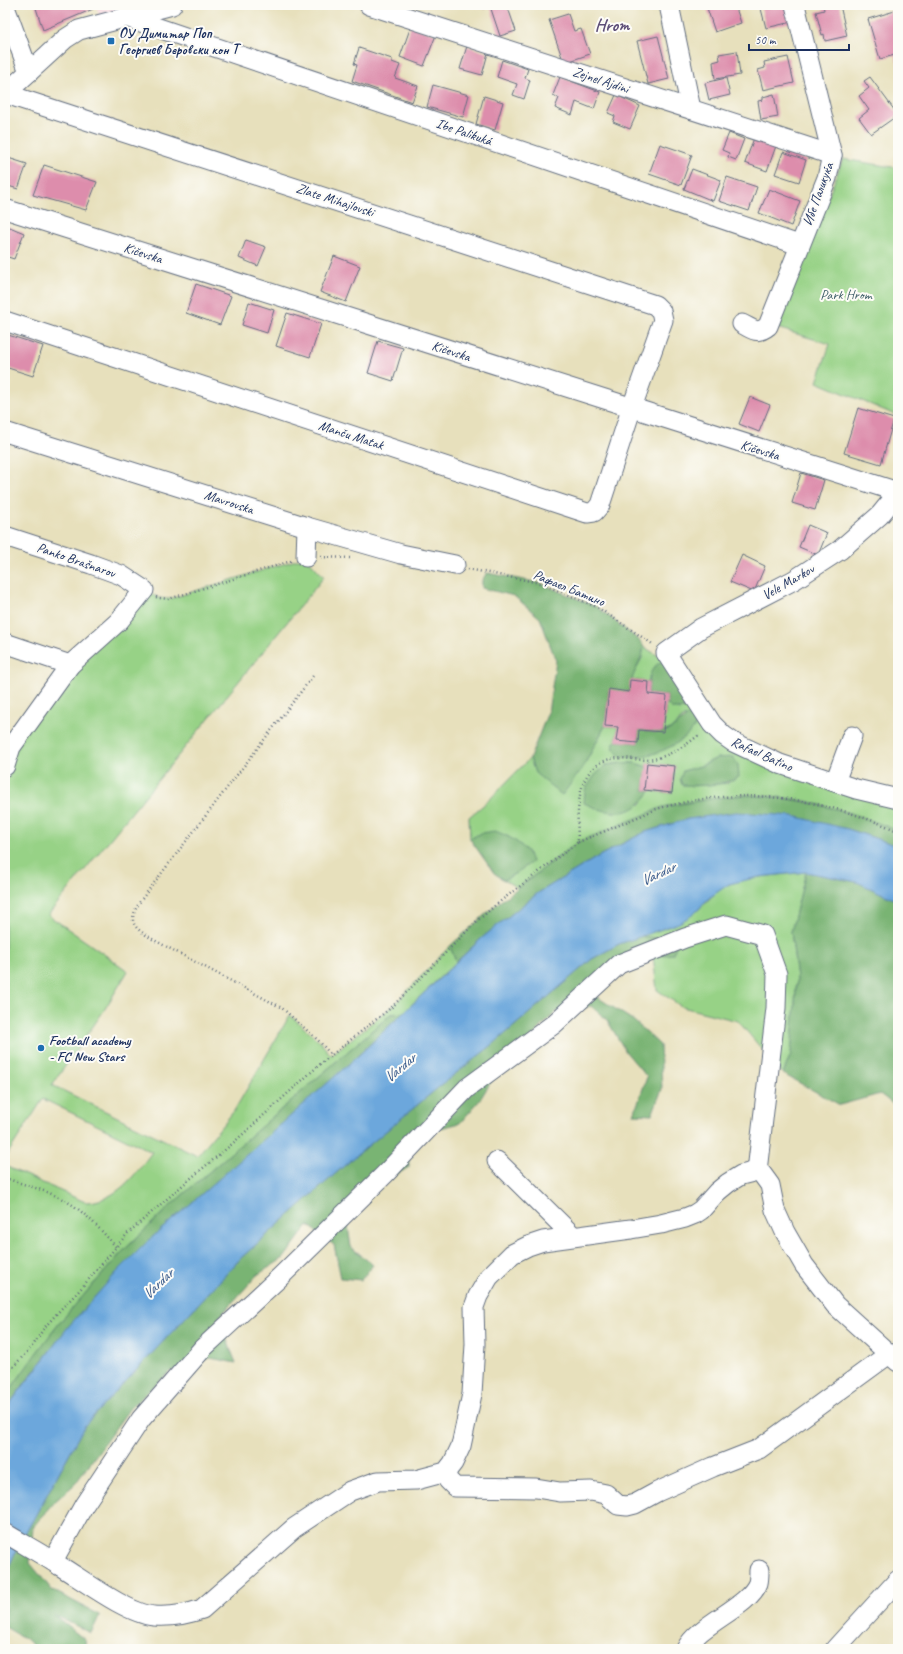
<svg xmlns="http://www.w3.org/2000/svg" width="903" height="1654" viewBox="0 0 903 1654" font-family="Caveat,sans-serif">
<rect width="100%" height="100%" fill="#fdfcf7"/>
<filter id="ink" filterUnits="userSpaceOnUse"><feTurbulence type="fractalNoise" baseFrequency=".025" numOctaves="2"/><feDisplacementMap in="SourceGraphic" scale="8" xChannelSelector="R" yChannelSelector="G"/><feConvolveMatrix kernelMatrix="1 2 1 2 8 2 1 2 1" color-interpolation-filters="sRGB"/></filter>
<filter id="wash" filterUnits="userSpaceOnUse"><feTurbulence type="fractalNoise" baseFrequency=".012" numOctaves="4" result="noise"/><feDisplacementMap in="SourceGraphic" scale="16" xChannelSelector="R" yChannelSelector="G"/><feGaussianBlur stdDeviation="0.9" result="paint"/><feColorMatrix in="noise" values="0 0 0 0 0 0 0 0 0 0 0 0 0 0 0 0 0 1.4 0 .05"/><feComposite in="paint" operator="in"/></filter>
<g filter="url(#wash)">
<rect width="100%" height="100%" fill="#e7e0bc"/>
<path fill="#f5cfda" d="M96,5H143L99,15Z"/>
<g fill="#97d286" stroke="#598072" fill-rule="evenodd">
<path d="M843,159L898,168V416L817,382L830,344L777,328Z"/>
<path d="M306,557L324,577L48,915L128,971L103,1012L52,1085L197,1156L234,1111L290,1015L320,1042L331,1055L393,1006L450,946L456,962L403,1013L391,1014L171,1205L122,1252L60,1322L5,1397V1166L85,1202C116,1202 135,1175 152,1152L43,1099L5,1158V766L11,747L144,590L159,598L169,599Z"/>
<path d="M644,647L665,660L649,676V682L630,680L642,658Z"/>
<path d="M691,702L723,735L898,799V831L850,813L807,801L771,796L745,795L687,802L663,807L568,849L518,888L504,880L516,873L530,855L525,849L507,836L481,833L470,839L469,817L487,802L530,758L535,773L582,769L605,726L618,727L616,741L613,744L614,750L640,757L654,753L682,740L685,716L671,729L663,732L666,703L679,710L686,708ZM717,758L729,783L692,786L683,771L701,766ZM622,763H635L647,767V763L675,766L672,793L650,791L640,805L606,765Z"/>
<path d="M806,872L791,932L797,978L791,1054L783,1074L738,1021L682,1007L657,990L653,956L641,936C659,930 677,925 692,915C705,906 715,889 730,884C754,876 781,875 806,872Z"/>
</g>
<g fill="#79b473" stroke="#4a7268">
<path d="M487,573L540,583L597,607L640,641L644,647C641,663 631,675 629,692L609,690L605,726L582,769L562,795L535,773L530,758L548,712L556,661L540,618L514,596L482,588V580Z"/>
<path d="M665,660L691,702C682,712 665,713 667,696L648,694C650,677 647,668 665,660Z"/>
<path d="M695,710L700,716C693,739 663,753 640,757C634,758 627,757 621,757L614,750L613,744L616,741L638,743L639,730C646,731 655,733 662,732C673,731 686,716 695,710Z"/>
<path d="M733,757L738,765L739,777C722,786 702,786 682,785L680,779L683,771L701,766L717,758Z"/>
<path d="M622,763H635L647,767L644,790L650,791C647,795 644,800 640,803C625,819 601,811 584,803L585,790L595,775L606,765Z"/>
<path d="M745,795C798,797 849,810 898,831V846L848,829L688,819L645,832L599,856L538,893L483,937L456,962L450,946L498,903L578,842L663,807L716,798Z"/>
<path d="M495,831C509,836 528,846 532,862L516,873L504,880L494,873L470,839L481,833Z"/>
<path d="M806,872L857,882L898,901V1108L880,1094L840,1105L783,1074L791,1054L797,978L791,932Z"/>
<path d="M641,936L678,941L673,954L653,956L610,976L591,993L634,1021L660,1045L662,1089L652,1115L634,1114L647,1077L626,1052L607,1020L591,1006L556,1012L497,1072L479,1101L460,1123L437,1129L408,1141L409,1167L364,1195L346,1213L351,1247L373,1265L361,1280L341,1278L334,1245L308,1225L284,1258L257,1275L216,1321L227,1340L236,1363L210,1358L171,1371L130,1408L75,1484L53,1503L33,1527L30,1563L52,1590L100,1615L91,1633L54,1615L85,1640L86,1649H35L29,1641L5,1627V1575L16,1551L85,1425L242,1257L344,1166L446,1081L491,1046L592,959L619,944Z"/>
<path d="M403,1013C321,1092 234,1166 148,1241C95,1293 48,1350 5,1410V1397L37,1352L60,1322L122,1252L171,1205L391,1014Z"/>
</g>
<path fill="#6ca7dc" stroke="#446b9d" d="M736,812L793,816L848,829L898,846V901L857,882L806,872L759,877L729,884L709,898L694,914L679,923L619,944L592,959L491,1046L446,1081L344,1166L242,1257L85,1425L16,1551L5,1575V1410L68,1327L117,1272L148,1241L268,1136L360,1054L483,937L538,893L599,856L645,832L688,819Z"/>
<g id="blocks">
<g fill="#dd8dac">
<path d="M35,5H92L93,9L43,30Z"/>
<path d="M482,5H507L516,31L500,36L490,6L483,9Z"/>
<path d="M706,5H735L741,23L715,32Z"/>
<path d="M760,5H792L796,21L766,28Z"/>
<path d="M823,5H840L847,36L825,41L824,34L822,35L816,12L824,10Z"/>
<path d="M898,10V64L895,55L880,59L868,19Z"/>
<path d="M568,14L574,31L581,29L590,54L564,63L549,20Z"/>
<path d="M411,26L436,35L424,66L400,57Z"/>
<path d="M658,36L669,79L648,84L637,41Z"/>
<path d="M467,46L488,53L482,75L460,69Z"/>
<path d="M359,48L392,59V62L400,65L395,78L418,86L412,102L352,81L357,65L354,64Z"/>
<path d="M737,51L740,75L715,79L713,62L720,60L719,54Z"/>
<path d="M788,57L794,83L763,90L758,70L765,68L764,62Z"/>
<path d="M502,60L528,69L525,78L530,80L524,99L513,95L517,84L497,77Z"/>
<path d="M560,77L600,92L594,109L576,102L572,115L555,108L559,98L553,95Z"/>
<path d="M870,77L898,115L871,134L859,118L869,110L859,96L869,88L864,81Z"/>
<path d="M726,78L730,95L709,100L705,83Z"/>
<path d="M433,85L469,95L463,117L427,107Z"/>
<path d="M774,94L778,117L761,120L758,101L763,100V97Z"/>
<path d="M616,95L640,106L630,129L613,122L615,116L608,113Z"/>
<path d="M484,96L503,102L495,130L476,124Z"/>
<path d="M729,133L744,139L736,160L728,157L729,153L722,150Z"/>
<path d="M754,138L776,146L767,171L745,163Z"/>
<path d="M660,144L692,155L681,185L649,174Z"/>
<path d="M783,152L806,160L799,182L775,174Z"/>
<path d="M5,157L27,164L18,189L5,185Z"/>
<path d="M44,165L97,182L86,210L33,195Z"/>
<path d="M692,169L721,180L713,201L684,189Z"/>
<path d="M727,177L757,187L749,211L719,201Z"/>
<path d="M769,189L800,201L791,226L759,213Z"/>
<path d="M5,225L24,233L14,259L5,256Z"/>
<path d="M246,240L266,247L258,266L239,258Z"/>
<path d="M334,256L360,266L346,302L320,292Z"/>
<path d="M196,284L231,296L220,325L186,313Z"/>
<path d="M249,302L274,310L267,333L242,325Z"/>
<path d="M287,313L321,324L310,357L276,346Z"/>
<path d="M5,334L43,346L33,376L5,367Z"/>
<path d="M378,341L403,348L393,381L368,373Z"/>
<path d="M750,397L770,405L759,432L739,424Z"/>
<path d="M858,408L894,419L881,464L844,453Z"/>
<path d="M801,473L824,480L815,510L792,503Z"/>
<path d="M808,525L827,533L818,555L799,547Z"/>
<path d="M742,555L765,566L754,592L730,582Z"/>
<path d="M630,680L649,682L648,694L667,696L663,732L639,730L638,743L616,741L618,727L605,726L609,689L629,692Z"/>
<path d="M647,763L675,766L672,793L644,790Z"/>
</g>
</g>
</g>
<g filter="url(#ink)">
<use href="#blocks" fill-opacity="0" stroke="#626d7f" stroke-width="1"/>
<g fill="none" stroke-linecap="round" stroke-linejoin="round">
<defs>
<g id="minor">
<path d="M369,5L832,155"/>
<path d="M669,5L691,109"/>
<path d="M5,7L29,72"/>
<path d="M129,18L799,245"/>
<path d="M5,94L65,39L79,30L172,5"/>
<path d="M5,209C303,303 600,400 898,492"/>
<path d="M5,321L587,513L594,512L600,505L631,410L663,320L661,311L655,305L6,94"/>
<path d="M742,324C753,329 757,335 768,326L827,178L832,155L795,5"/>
<path d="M5,432L307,527L401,554L455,565"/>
<path d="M898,493L880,515L840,550L794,580L701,628L666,653L712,724L723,735L733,742L780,764L856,789L898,799"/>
<path d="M5,536L91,564L121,575L144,590L119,621L70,665L11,747L5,766"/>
<path d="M306,557L307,527"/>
<path d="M5,643L70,665"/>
<path d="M835,782L852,736"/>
<path d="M497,1161L573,1236"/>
<path d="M446,1472L448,1480L455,1487L536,1488L560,1492L591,1491L606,1494L618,1505L627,1506L635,1504L657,1492L713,1467L759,1449L889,1354"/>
<path d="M5,1533C23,1544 42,1554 60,1566C83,1580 128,1614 154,1616C169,1617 188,1614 202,1609L294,1528L350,1491L378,1481L416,1480L446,1472L453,1463L461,1446L472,1394L475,1344L474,1307L478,1296L489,1277L512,1254L528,1246L543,1241L631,1229L661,1224L685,1218L695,1214L701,1210L717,1192L728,1183L741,1175L757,1171L762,1174L770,1185L775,1210L785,1232L804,1265L835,1305L898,1362"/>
<path d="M53,1561L84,1505L141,1419L203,1348L279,1278L385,1174L467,1088L554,1024L619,964L685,938L726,925L763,935L777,974L776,1008L757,1171"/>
<path d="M686,1649C698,1624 749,1607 758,1583C759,1579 759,1574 759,1570"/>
<path d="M835,1649L898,1580"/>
</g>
</defs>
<use href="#minor" stroke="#626d7f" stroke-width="21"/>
<g stroke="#626d7f" stroke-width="2.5" stroke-dasharray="1 3" stroke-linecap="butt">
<path d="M321,557L352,558"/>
<path d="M468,569L540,583L597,607L654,645"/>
<path d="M156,597L159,598L169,599L291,561"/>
<path d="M313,676L141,900C126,923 133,927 154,940L282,1008L320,1042L331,1055"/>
<path d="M578,842C596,835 615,827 633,819C644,815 654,809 664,807C747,785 821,798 898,831"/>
<path d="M5,1178C28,1186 54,1192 74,1206C90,1218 103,1232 116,1247"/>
<path d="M5,1376L34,1344L44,1328L61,1309L78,1292L128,1233L184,1184L232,1144L318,1066L393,1006L476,922L498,903L578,842C577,815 575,765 611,759C626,756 640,762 654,759C671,755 687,745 700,734"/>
</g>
<use href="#minor" stroke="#fff" stroke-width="19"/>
</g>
</g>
<g fill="#1f6fb2" stroke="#fdfcf7" stroke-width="1.5">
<rect x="107" y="37" width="8" height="8" rx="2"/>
<circle cx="41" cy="1048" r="4"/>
</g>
<g text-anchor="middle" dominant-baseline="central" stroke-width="4" stroke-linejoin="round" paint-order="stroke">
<g font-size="14" font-weight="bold" fill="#1b2f5e" stroke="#fdfcf7" text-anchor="start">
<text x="119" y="33">ОУ Димитар Поп<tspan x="119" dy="16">Георгиев Беровски кон Т</tspan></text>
<text x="49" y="1040">Football academy<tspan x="49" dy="16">- FC New Stars</tspan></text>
</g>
<g font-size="14" fill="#1b2f5e" stroke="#fdfcf7">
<text transform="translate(601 80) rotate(18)">Zejnel Ajdini</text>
<text transform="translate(464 132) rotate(19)">Ibe Palikuḱa</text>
<text transform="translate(818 194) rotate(-70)">Ибе Паликуќа</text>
<text transform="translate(335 200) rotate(18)">Zlate Mihajlovski</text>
<text transform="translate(143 253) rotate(18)">Kičevska</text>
<text transform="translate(451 351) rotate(18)">Kičevska</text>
<text transform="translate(351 435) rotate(18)">Manču Matak</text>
<text transform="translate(760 450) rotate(17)">Kičevska</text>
<text transform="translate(229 502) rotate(18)">Mavrovska</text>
<text transform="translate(76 560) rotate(19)">Panko Brašnarov</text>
<text transform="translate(788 582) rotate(-30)">Vele Markov</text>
<text transform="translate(569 588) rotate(22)">Рафаел Батино</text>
<text transform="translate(762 754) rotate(24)">Rafael Batino</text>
</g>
<g font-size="14" fill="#40606a" stroke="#fdfcf7">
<text x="846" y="294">Park Hrom</text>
</g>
<g font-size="15" font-style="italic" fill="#37598a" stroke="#fdfcf7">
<text transform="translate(658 874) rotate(-25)">Vardar</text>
<text transform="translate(400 1068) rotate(-40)">Vardar</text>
<text transform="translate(158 1284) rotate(-44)">Vardar</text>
</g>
<g font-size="18" font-weight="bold" fill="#5f5079" stroke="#fdfcf7">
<text x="612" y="25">Hrom</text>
</g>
</g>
<rect width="903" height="1654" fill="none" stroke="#fdfcf7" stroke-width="20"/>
<path d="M749 44v6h100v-6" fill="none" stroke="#1b2f5e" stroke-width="2"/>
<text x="755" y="44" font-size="12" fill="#1b2f5e" stroke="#fdfcf7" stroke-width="3" paint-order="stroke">50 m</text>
</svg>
